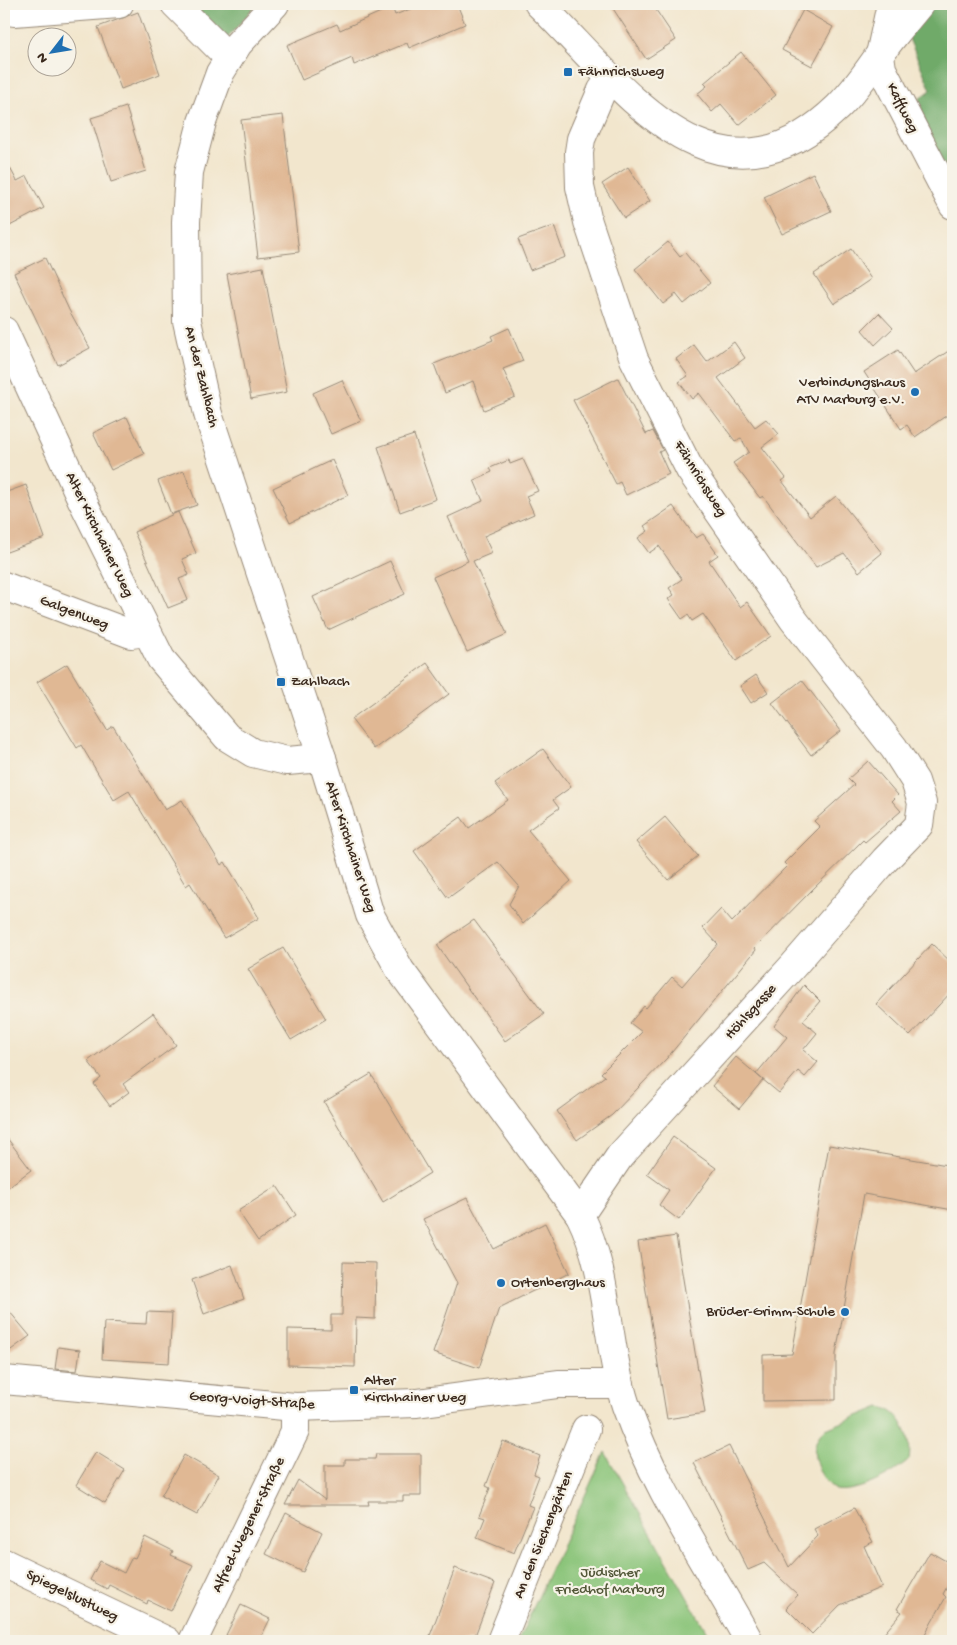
<svg xmlns="http://www.w3.org/2000/svg" width="957" height="1645" viewBox="0 0 957 1645" font-family="'Gochi Hand',sans-serif">
<rect width="100%" height="100%" fill="#f7f3e8"/>
<filter id="ink" filterUnits="userSpaceOnUse"><feTurbulence type="fractalNoise" baseFrequency=".02" numOctaves="2"/><feDisplacementMap in="SourceGraphic" scale="10" xChannelSelector="R" yChannelSelector="G"/><feConvolveMatrix kernelMatrix="1 2 1 2 8 2 1 2 1" color-interpolation-filters="sRGB"/></filter>
<filter id="wash" filterUnits="userSpaceOnUse"><feTurbulence type="fractalNoise" baseFrequency=".0096" numOctaves="4" result="noise"/><feDisplacementMap in="SourceGraphic" scale="20" xChannelSelector="R" yChannelSelector="G"/><feGaussianBlur stdDeviation="1.12" result="paint"/><feColorMatrix in="noise" values="0 0 0 0 0 0 0 0 0 0 0 0 0 0 0 0 0 1.4 0 .05"/><feComposite in="paint" operator="in"/></filter>
<g filter="url(#wash)">
<rect width="100%" height="100%" fill="#f2e6cd"/>
<g fill="#8ac479" stroke="#62774c">
<path d="M880,1407C902,1410 913,1441 909,1460C895,1474 856,1494 836,1490C817,1478 804,1444 826,1429Z"/>
<path d="M605,1452L712,1641H518Z"/>
</g>
<g fill="#6faa69" stroke="#556a44">
<path d="M193,4H257L225,41Z"/>
<path d="M894,4H953V232L919,99L931,90Z"/>
</g>
<g id="blocks">
<g fill="#e0b894">
<path d="M423,4H457L465,24L409,48L407,43L354,65L352,58L302,80L287,45L337,24L340,30L392,7L395,15Z"/>
<path d="M610,4H652L676,40L646,59Z"/>
<path d="M803,10L833,27L812,66L782,50Z"/>
<path d="M138,12L160,74L121,89L98,27Z"/>
<path d="M741,52L776,95L739,125L721,104L712,112L697,94L707,86L704,83Z"/>
<path d="M126,107L146,171L111,182L91,118Z"/>
<path d="M283,115L299,252L258,257L241,120Z"/>
<path d="M4,157L17,181L27,176L44,208L4,229Z"/>
<path d="M628,167L650,201L624,218L602,184Z"/>
<path d="M813,173L831,211L782,234L764,197Z"/>
<path d="M554,226L565,257L530,270L518,239Z"/>
<path d="M668,242L680,257L685,253L710,283L684,304L676,294L663,304L635,269Z"/>
<path d="M851,249L871,279L834,304L814,274Z"/>
<path d="M45,258L69,310L90,348L58,365L14,273Z"/>
<path d="M263,267L287,392L251,399L227,274Z"/>
<path d="M879,313L893,328L875,345L862,330Z"/>
<path d="M509,328L523,361L503,369L515,397L484,410L473,381L445,393L434,364L493,340L491,336Z"/>
<path d="M734,342L745,358L718,378L755,427L766,419L779,434L762,447L786,478L782,481L810,517L836,496L882,553L859,572L844,553L816,567L763,496L760,498L733,463L749,452L741,438L735,441L699,393L692,399L679,382L688,376L676,359L694,345L707,362Z"/>
<path d="M953,348V411L915,437L907,425L901,429L864,372L898,350L914,374Z"/>
<path d="M618,378L646,434L653,431L663,450L659,452L669,474L626,495L620,482L616,484L573,400Z"/>
<path d="M342,380L361,421L331,434L313,393Z"/>
<path d="M127,417L144,454L111,470L93,433Z"/>
<path d="M414,435L436,499L400,512L378,447Z"/>
<path d="M523,459L538,491L526,496L534,514L484,536L492,553L473,561L507,634L467,652L433,577L468,561L448,517L483,501L474,480L492,472L490,468L509,460L510,464Z"/>
<path d="M332,460L348,495L290,523L273,488Z"/>
<path d="M184,471L197,505L171,514L158,481Z"/>
<path d="M26,485L45,538L4,553V493Z"/>
<path d="M673,506L696,538L703,534L718,555L709,561L740,607L747,602L771,636L736,661L703,614L692,621L688,615L682,619L668,599L674,595L669,588L682,579L659,546L649,553L638,538L648,531L644,526Z"/>
<path d="M178,512L196,553L182,559L189,575L179,579L188,600L168,608L134,532Z"/>
<path d="M390,561L405,594L328,630L313,597Z"/>
<path d="M427,663L449,694L374,749L351,719Z"/>
<path d="M67,664L107,730L113,726L165,810L182,800L221,865L225,862L259,918L224,938L190,883L186,886L129,791L114,800L81,745L77,748L37,682Z"/>
<path d="M756,675L768,692L751,703L740,686Z"/>
<path d="M802,680L841,731L811,755L772,703Z"/>
<path d="M543,749L571,787L553,800L559,808L528,830L571,881L523,924L509,904L519,886L498,862L448,898L414,851L461,817L469,828L508,800L495,783Z"/>
<path d="M868,761L898,795L892,801L901,811L865,842L863,840L811,891L755,948L756,950L667,1058L612,1115L577,1140L557,1111L605,1076L601,1073L642,1032L630,1023L644,1006L646,1008L672,977L682,986L718,944L703,928L721,909L732,922L787,866L784,863L820,827L814,821L854,785L848,779Z"/>
<path d="M665,817L698,856L668,880L636,842Z"/>
<path d="M474,920L544,1014L505,1041L437,945Z"/>
<path d="M932,944L953,964V990L910,1036L876,1004Z"/>
<path d="M283,948L326,1019L291,1040L248,969Z"/>
<path d="M804,985L820,1001L803,1021L817,1033L803,1050L818,1062L805,1077L798,1071L779,1093L756,1074L787,1037L774,1026Z"/>
<path d="M153,1013L176,1045L123,1084L129,1092L110,1106L94,1084L101,1078L88,1061Z"/>
<path d="M736,1057L763,1080L739,1109L712,1086Z"/>
<path d="M371,1074L430,1173L383,1202L324,1102Z"/>
<path d="M4,1134L31,1170L4,1190Z"/>
<path d="M673,1137L716,1168L679,1220L659,1205L669,1190L647,1174Z"/>
<path d="M829,1145L953,1166V1210L864,1194L836,1354V1400L763,1401V1355L792,1354Z"/>
<path d="M277,1186L296,1215L258,1241L238,1211Z"/>
<path d="M467,1198L494,1249L545,1223L569,1273L499,1308L479,1368L433,1353L457,1283L423,1219Z"/>
<path d="M676,1236L705,1413L667,1419L638,1242Z"/>
<path d="M343,1262L376,1263L375,1319L356,1318L355,1367L288,1365V1329L331,1330V1315H342Z"/>
<path d="M232,1265L244,1299L204,1314L192,1280Z"/>
<path d="M4,1305L30,1336L4,1355Z"/>
<path d="M147,1312L172,1313L169,1363L102,1359L104,1322L146,1324Z"/>
<path d="M58,1347L80,1350L77,1371L55,1369Z"/>
<path d="M503,1441L540,1456L534,1474L539,1476L528,1505L533,1507L514,1553L477,1538L485,1518L479,1516L490,1488L486,1486Z"/>
<path d="M729,1446L789,1567L818,1536L814,1529L854,1508L873,1542L864,1546L882,1587L840,1605L812,1634L786,1608L798,1595L764,1563L748,1570L694,1463Z"/>
<path d="M96,1452L125,1470L105,1503L76,1485Z"/>
<path d="M376,1454H421V1496H403V1501H368L369,1505H285L298,1480L325,1500V1465H345V1459H375Z"/>
<path d="M184,1455L219,1475L197,1515L161,1496Z"/>
<path d="M286,1513L322,1532L303,1572L266,1554Z"/>
<path d="M145,1537L173,1551L171,1555L193,1565L171,1611L148,1600L147,1604L109,1585L107,1589L90,1580L100,1561L124,1573L132,1557L135,1558Z"/>
<path d="M930,1552L953,1565V1576L943,1594L946,1597L921,1641H878L902,1612L897,1609Z"/>
<path d="M455,1568L495,1583L473,1641H428Z"/>
<path d="M241,1605L270,1619L259,1641H239L226,1635Z"/>
</g>
</g>
</g>
<g filter="url(#ink)">
<use href="#blocks" fill-opacity="0" stroke="#968876" stroke-width="1"/>
<g fill="none" stroke-linecap="round" stroke-linejoin="round">
<defs>
<g id="minor">
<path d="M10,4L14,12L119,4"/>
<path d="M175,4L229,58"/>
<path d="M275,4L238,44L220,73L202,122L189,172L186,222L187,321L208,414L322,758L370,915L400,970L580,1215C610,1276 605,1342 626,1406C655,1489 707,1564 749,1641"/>
<path d="M539,4C622,85 715,226 838,107C854,91 867,73 880,54C892,37 907,20 920,4"/>
<path d="M891,4L880,55L882,69L953,205"/>
<path d="M4,331L81,498L161,659L227,737L253,753L287,761L322,758"/>
<path d="M4,586L131,634L146,632"/>
<path d="M580,1215L620,1156L793,966L885,860L919,825L922,803L915,781L894,748L793,619L690,470L634,359L588,222L580,187L579,152L581,139L602,90L610,79"/>
<path d="M4,1380L295,1407L417,1403L558,1384H620"/>
<path d="M4,1563L167,1641"/>
<path d="M193,1641L295,1431V1407"/>
<path d="M501,1641L586,1429"/>
</g>
</defs>
<use href="#minor" stroke="#968876" stroke-width="30"/>
<use href="#minor" stroke="#fff" stroke-width="28"/>
</g>
</g>
<g fill="#1f6fb2" stroke="#f7f3e8" stroke-width="2">
<rect x="563" y="67" width="10" height="10" rx="2.5"/>
<circle cx="915" cy="392" r="5"/>
<rect x="276" y="677" width="10" height="10" rx="2.5"/>
<circle cx="501" cy="1283" r="5"/>
<circle cx="845" cy="1312" r="5"/>
<rect x="349" y="1385" width="10" height="10" rx="2.5"/>
</g>
<g text-anchor="middle" dominant-baseline="central" stroke-width="4.5" stroke-linejoin="round" paint-order="stroke">
<g font-size="15" fill="#3b2a1e" stroke="#f7f3e8" text-anchor="start">
<text x="578" y="72">Fähnrichsweg</text>
<text x="905" y="383" text-anchor="end">Verbindungshaus<tspan x="905" dy="17">ATV Marburg e.V.</tspan></text>
<text x="291" y="682">Zahlbach</text>
<text x="511" y="1283">Ortenberghaus</text>
<text x="835" y="1312" text-anchor="end">Brüder-Grimm-Schule</text>
<text x="364" y="1381">Alter<tspan x="364" dy="17">Kirchhainer Weg</tspan></text>
</g>
<g font-size="15" fill="#3b2a1e" stroke="#f7f3e8">
<text transform="translate(902 108) rotate(63)">Kaffweg</text>
<text transform="translate(201 377) rotate(76)">An der Zahlbach</text>
<text transform="translate(700 479) rotate(58)">Fähnrichsweg</text>
<text transform="translate(99 535) rotate(64)">Alter Kirchhainer Weg</text>
<text transform="translate(74 613) rotate(21)">Galgenweg</text>
<text transform="translate(350 847) rotate(72)">Alter Kirchhainer Weg</text>
<text transform="translate(751 1012) rotate(-48)">Höhlsgasse</text>
<text transform="translate(252 1401) rotate(4)">Georg-Voigt-Straße</text>
<text transform="translate(249 1525) rotate(-64)">Alfred-Wegener-Straße</text>
<text transform="translate(544 1535) rotate(-68)">An den Siechengärten</text>
<text transform="translate(72 1596) rotate(26)">Spiegelslustweg</text>
</g>
<g font-size="15" fill="#535839" stroke="#f7f3e8">
<text x="610" y="1573">Jüdischer<tspan x="610" dy="17">Friedhof Marburg</tspan></text>
</g>
</g>
<rect width="957" height="1645" fill="none" stroke="#f7f3e8" stroke-width="20"/>
<g transform="translate(52 52) rotate(239)"><circle r="24" fill="#f7f3e8" stroke="#aca397"/>
<path d="M0-4L9 19L0 12L-9 19Z" fill="#1f6fb2"/>
<text y="-8" font-size="14" font-weight="bold" text-anchor="middle" fill="#3b2a1e">N</text>
</g>
</svg>
